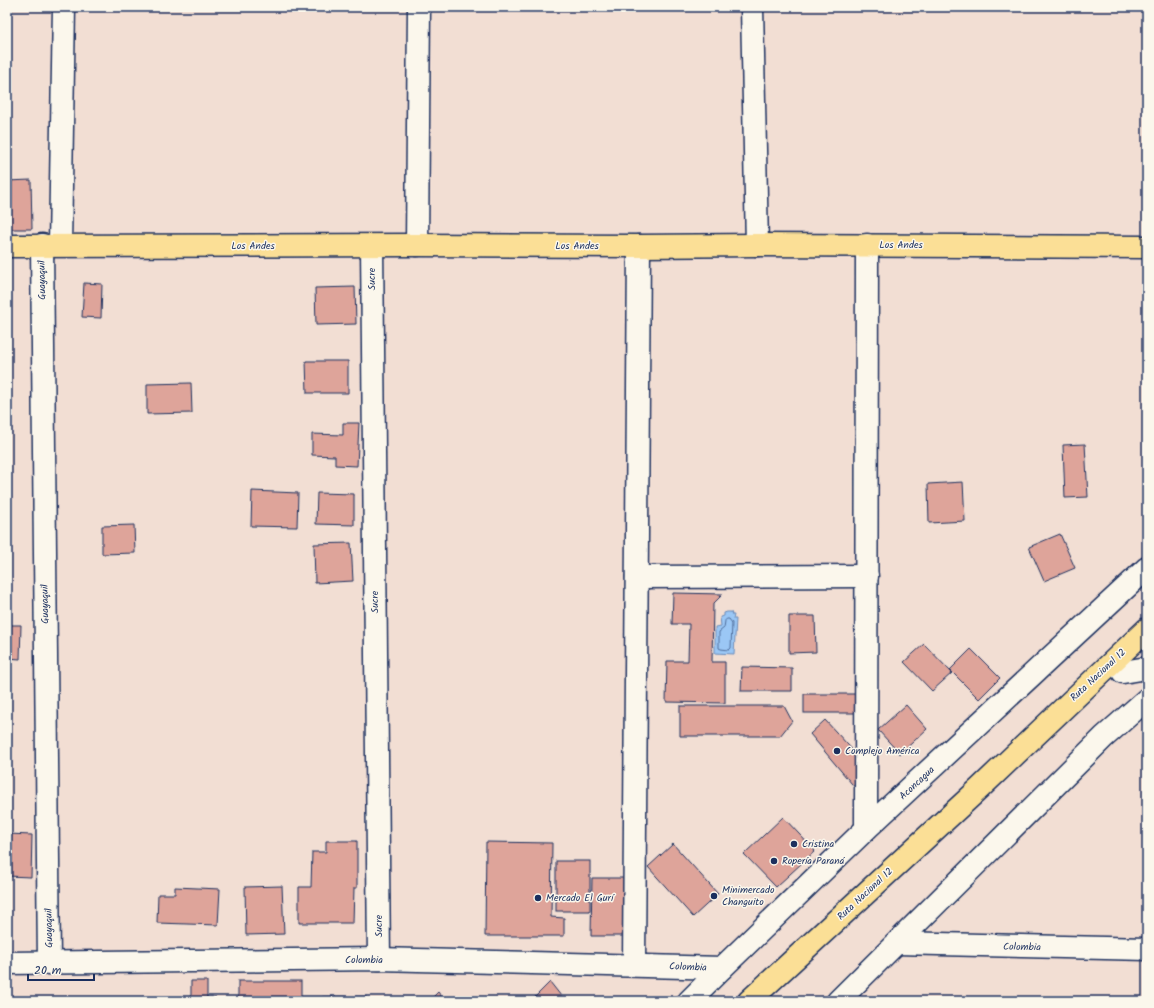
<svg xmlns="http://www.w3.org/2000/svg" width="1154" height="1008" viewBox="0 0 1154 1008" font-family="Kalam,sans-serif">
<rect width="100%" height="100%" fill="#f2ded3"/>
<filter id="ink" filterUnits="userSpaceOnUse"><feTurbulence type="fractalNoise" baseFrequency=".025" numOctaves="2"/><feDisplacementMap in="SourceGraphic" scale="8" xChannelSelector="R" yChannelSelector="G"/><feConvolveMatrix kernelMatrix="1 2 1 2 8 2 1 2 1" color-interpolation-filters="sRGB"/></filter>
<g filter="url(#ink)">
<path fill="#9bc7f5" stroke="#688ab9" d="M727,612H731L732,615H734L733,619H736L734,654L715,653V627L721,626L720,617L724,616V613Z"/>
<g fill="none" stroke-linecap="round" stroke-linejoin="round">
<path stroke="#4e6c9a" stroke-width="1" d="M727,619H729L732,623L731,648L729,650L721,649L719,648V632L724,628L725,621Z"/>
</g>
<g fill="#dea49a" stroke="#1b2f5e">
<path d="M31,180L32,229H7V181Z"/>
<path d="M84,283L102,284L101,318L82,317Z"/>
<path d="M355,287L356,324L316,325L315,288Z"/>
<path d="M306,361H348V393H307Z"/>
<path d="M191,383L192,413L147,414V384Z"/>
<path d="M343,423H359L357,466L335,465V456L312,455V434L343,435Z"/>
<path d="M1085,444L1088,497L1065,498L1063,445Z"/>
<path d="M963,482L965,521L929,523L928,484Z"/>
<path d="M252,491L298,493L297,527L251,526Z"/>
<path d="M317,493L354,494V525L316,524Z"/>
<path d="M134,525L135,553L102,554V526Z"/>
<path d="M1060,534L1075,568L1044,581L1029,547Z"/>
<path d="M351,543L353,581L315,583L314,544Z"/>
<path d="M673,593L723,594L713,604L712,662H725V703L666,702L667,661H688L689,624H672Z"/>
<path d="M789,616H815L816,652L789,653Z"/>
<path d="M7,625H21L20,659L7,658Z"/>
<path d="M924,644L952,673L932,691L904,662Z"/>
<path d="M971,649L1000,678L979,699L950,670Z"/>
<path d="M742,667L792,668V691H741Z"/>
<rect x="804" y="694" width="54" height="19"/>
<path d="M906,705L927,729L900,754L878,730Z"/>
<path d="M680,706H784L792,721L780,736H680Z"/>
<path d="M825,720L859,757L857,790L810,734Z"/>
<path d="M783,817L815,851L776,887L744,854Z"/>
<path d="M7,834L32,835L31,877L7,876Z"/>
<path d="M326,841H357V888H354L353,923H299V887H311L312,852H326Z"/>
<path d="M486,842L552,843L551,917L564,918V936H485Z"/>
<path d="M673,844L718,894L693,917L648,867Z"/>
<rect x="556" y="861" width="34" height="50"/>
<path d="M592,878H633L632,936H591Z"/>
<path d="M282,886L284,934L246,935L245,887Z"/>
<path d="M175,887L220,889L218,925L157,923L158,894H175Z"/>
<path d="M191,981H207V998H216V1001H191Z"/>
<rect x="238" y="981" width="63" height="20"/>
<path d="M550,982L565,1001H531Z"/>
<path d="M438,992L445,1001H429Z"/>
<rect x="323" y="997" width="43" height="4"/>
</g>
<g fill="none" stroke-linecap="round" stroke-linejoin="round">
<defs>
<g id="minor">
<path d="M752,7L757,245"/>
<path d="M42,245L49,963"/>
<path d="M60,245L64,7"/>
<path d="M417,245L419,7"/>
<path d="M372,246L379,959"/>
<path d="M637,577L867,576"/>
<path d="M1123,672L1147,668"/>
<path d="M866,829L867,245"/>
<path d="M897,943L1147,949"/>
<path d="M7,963L379,959L722,968"/>
<path d="M634,965L639,246"/>
<path d="M689,1001L722,968L866,829L1147,568"/>
<path d="M838,1001L1104,737L1147,699"/>
</g>
<path id="major" d="M7,246L417,245L639,246L757,245L1147,247"/>
<path id="highway" d="M749,1001L980,788L1147,629"/>
</defs>
<use href="#minor" stroke="#1b2f5e" stroke-width="25"/>
<use href="#major" stroke="#1b2f5e" stroke-width="25"/>
<use href="#highway" stroke="#1b2f5e" stroke-width="25"/>
<use href="#minor" stroke="#fbf7ec" stroke-width="22"/>
<use href="#major" stroke="#fbdf96" stroke-width="22"/>
<use href="#highway" stroke="#fbdf96" stroke-width="22"/>
</g>
</g>
<g fill="#1b2f5e" stroke="#fbf7ec" stroke-width="1.5">
<circle cx="837" cy="751" r="4"/>
<circle cx="794" cy="844" r="4"/>
<circle cx="774" cy="861" r="4"/>
<circle cx="714" cy="896" r="4"/>
<circle cx="538" cy="898" r="4"/>
</g>
<g text-anchor="middle" dominant-baseline="central" stroke-width="3" stroke-linejoin="round" paint-order="stroke">
<g font-size="10" fill="#1b2f5e" stroke="#fbf7ec">
<text x="901" y="245">Los Andes</text>
<text x="253" y="246">Los Andes</text>
<text x="577" y="246">Los Andes</text>
<text transform="translate(372 279) rotate(-91)">Sucre</text>
<text transform="translate(42 280) rotate(-91)">Guayaquil</text>
<text transform="translate(375 602) rotate(-91)">Sucre</text>
<text transform="translate(45 604) rotate(-91)">Guayaquil</text>
<text transform="translate(1098 675) rotate(-43)">Ruta Nacional 12</text>
<text transform="translate(917 783) rotate(-43)">Aconcagua</text>
<text transform="translate(865 894) rotate(-43)">Ruta Nacional 12</text>
<text transform="translate(379 926) rotate(-91)">Sucre</text>
<text transform="translate(49 928) rotate(-91)">Guayaquil</text>
<text transform="translate(1022 947) rotate(1)">Colombia</text>
<text x="364" y="960">Colombia</text>
<text transform="translate(688 967) rotate(2)">Colombia</text>
</g>
<g font-size="10" fill="#1b2f5e" stroke="#fbf7ec" text-anchor="start">
<text x="845" y="751">Complejo América</text>
<text x="802" y="844">Cristina</text>
<text x="782" y="861">Ropería Paraná</text>
<text x="722" y="890">Minimercado<tspan x="722" dy="12">Changuito</tspan></text>
<text x="546" y="898">Mercado El Gurí</text>
</g>
</g>
<rect width="1154" height="1008" fill="none" stroke="#fbf7ec" stroke-width="24"/>
<rect x="12" y="12" width="1130" height="984" fill="none" stroke="#1b2f5e" stroke-width="1.5" filter="url(#ink)"/>
<path d="M28 974v6h66v-6" fill="none" stroke="#1b2f5e" stroke-width="2"/>
<text x="34" y="974" font-size="12" fill="#1b2f5e" stroke="#fbf7ec" stroke-width="3" paint-order="stroke">20 m</text>
</svg>
